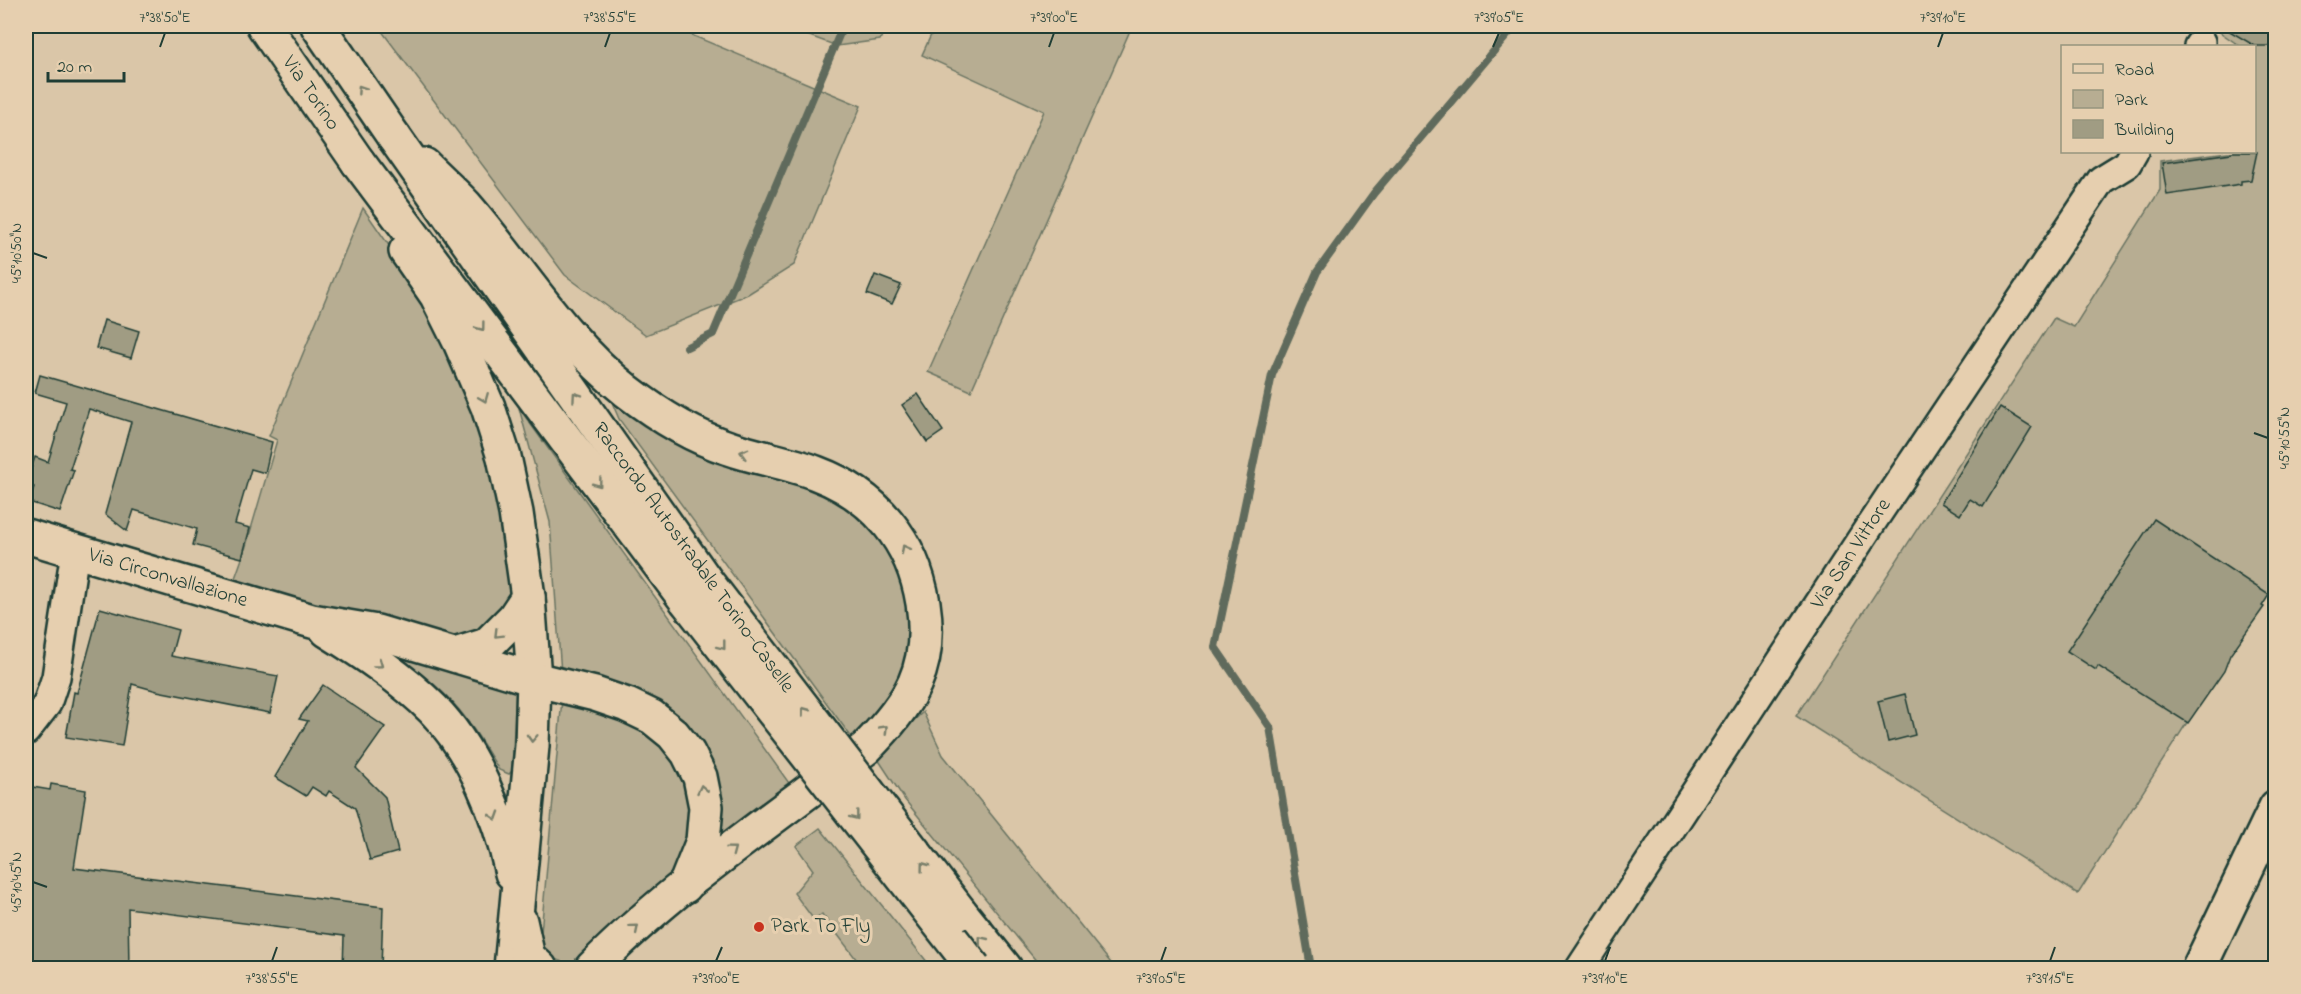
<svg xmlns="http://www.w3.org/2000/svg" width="2301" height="994" viewBox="0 0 2301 994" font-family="'Indie Flower',sans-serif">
<rect width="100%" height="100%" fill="#dac6a8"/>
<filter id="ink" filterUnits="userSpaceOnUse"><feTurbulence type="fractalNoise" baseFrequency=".0167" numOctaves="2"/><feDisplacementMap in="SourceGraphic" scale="12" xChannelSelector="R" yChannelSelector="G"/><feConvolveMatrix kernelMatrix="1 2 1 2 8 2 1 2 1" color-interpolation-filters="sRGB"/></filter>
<g filter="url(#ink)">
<g fill="#b7ad92" stroke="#6b7563" stroke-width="1.5">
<path d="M378,26H670L861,106L794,265L748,294L646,335L565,275Z"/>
<path d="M782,26H886L880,40L837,46Z"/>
<path d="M935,26H1132L971,391L928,372L1044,111L922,55Z"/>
<path d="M2211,26H2275V584L2078,894L1796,716L2054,318L2074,327L2160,190V161L2227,152H2254V46H2240Z"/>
<path d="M363,208L426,299L484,423L515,598L467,643L386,625L234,581L244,553L277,440L269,436Z"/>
<path d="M611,400L663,434L809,486L864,516L893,552L911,604L910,657L894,699L855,742L619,419Z"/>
<path d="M519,408L794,790L714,851L708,765L561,673L550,522Z"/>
<path d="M386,648L516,685L512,771L509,774L499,770C485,747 472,724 454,704C435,682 409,665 386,648Z"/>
<path d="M579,698L669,739L698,810L676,878L583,961L568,964L546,956L540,944L562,699Z"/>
<path d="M923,712L943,755L1115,968H1042L905,800L876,756Z"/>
<path d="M820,828L932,968H933H863L822,914L814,920L794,893L813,870L796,846Z"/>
</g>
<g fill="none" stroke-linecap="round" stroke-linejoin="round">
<g stroke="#5e6b5b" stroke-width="8">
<path d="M687,347L713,334L843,26"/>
<path d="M1311,968L1270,727L1215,647L1272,375L1317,272L1374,193L1515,26"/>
</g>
</g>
<g fill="#a09c83" stroke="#1f3d34" stroke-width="1.5">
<path d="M2221,26H2276L2271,46H2255Z"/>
<path d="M2231,152H2257L2251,180L2241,181V184L2167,195L2162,163L2231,153Z"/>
<path d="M875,275L901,285L892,304L867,294Z"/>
<path d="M104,320L139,331L131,358L96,348Z"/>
<path d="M40,375L272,442L265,473L251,469L235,524L250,528L242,558L193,545L197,529L134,510L127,531L105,514L131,422L89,409L70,469L74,470L60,512L29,502L34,487L26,484L35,457L48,462L66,402L35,393Z"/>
<path d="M918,394L943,431L927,442L902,405Z"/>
<path d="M2000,407L2032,427L1983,507L1970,499L1960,515L1941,503Z"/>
<path d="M2154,519L2269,595L2262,606L2264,607L2230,655L2224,671L2188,723L2098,666L2096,670L2067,651Z"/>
<path d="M100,608L178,630L171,656L278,676L270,713L157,691L132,684L122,746L66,737L74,692L77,693Z"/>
<path d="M323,685L385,727L356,768L385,797L398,852L370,860L355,808L329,791L326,796L312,787L306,796L275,777L308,721L299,719Z"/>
<path d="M1905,694L1915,735L1888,742L1878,701Z"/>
<path d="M51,784L86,790L74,868L383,907L381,969H343L344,936L128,908L129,969H26V786L50,790Z"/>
</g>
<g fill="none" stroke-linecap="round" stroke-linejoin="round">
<defs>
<g id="street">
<path d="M2198,46L2201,42"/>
<path d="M26,731L47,704L56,677L75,551"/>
<path id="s1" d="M1580,968L1869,527L2101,180L2127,164L2134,152"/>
</g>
<g id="secondary">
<path d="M424,165C438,179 453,192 466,206C520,268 562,340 627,391C658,415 691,436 729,448C757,458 788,462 816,473C875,495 913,541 923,603C933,668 910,703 866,748C774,818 673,886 592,968"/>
<path d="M406,251L437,296L460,342L488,407L504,457L516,513L528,597L534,679L532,746L511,968"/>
<path id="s2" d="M26,536L312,621L377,632L534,679L595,694L627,705L652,717L673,734L688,753L700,777L706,807L703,841L685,886"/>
<path d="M327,630C364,653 402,678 433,709C474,751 500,817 512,873"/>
<path d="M455,655L487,645L514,618L528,597"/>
<path d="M520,921L528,957L540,968"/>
<path d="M2199,968L2276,807"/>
</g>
<g id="primary">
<path id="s3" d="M264,26L358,162"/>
<path d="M318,26L394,137"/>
</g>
<g id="highway">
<path d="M394,137L706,581"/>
<path d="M358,162L686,600"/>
<path d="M960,912L1005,968"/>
</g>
</defs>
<use href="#street" stroke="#1f3d34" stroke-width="32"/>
<use href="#secondary" stroke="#1f3d34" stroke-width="38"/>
<use href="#primary" stroke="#1f3d34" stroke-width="38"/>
<use href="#highway" stroke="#1f3d34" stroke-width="38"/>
<use href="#street" stroke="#e6cfaf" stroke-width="27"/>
<use href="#secondary" stroke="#e6cfaf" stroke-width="33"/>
<use href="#primary" stroke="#e6cfaf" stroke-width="33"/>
<use href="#highway" stroke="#e6cfaf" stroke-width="33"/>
<defs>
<g id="highway-bridge">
<path d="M706,581L960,912"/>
<path d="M686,600L974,968"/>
</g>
</defs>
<use href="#highway-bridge" stroke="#1f3d34" stroke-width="38" stroke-linecap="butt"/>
<use href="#highway-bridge" stroke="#e6cfaf" stroke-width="33"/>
</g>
<defs><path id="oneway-chevron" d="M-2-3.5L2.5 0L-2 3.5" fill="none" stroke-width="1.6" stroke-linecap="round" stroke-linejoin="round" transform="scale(1.5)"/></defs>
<g stroke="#797f6b">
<use href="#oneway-chevron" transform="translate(361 89) rotate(-124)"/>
<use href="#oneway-chevron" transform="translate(481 327) rotate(53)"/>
<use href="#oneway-chevron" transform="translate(576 396) rotate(-125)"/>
<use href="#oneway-chevron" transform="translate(484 398) rotate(68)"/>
<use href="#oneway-chevron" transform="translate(744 453) rotate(-164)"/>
<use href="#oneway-chevron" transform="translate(598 483) rotate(53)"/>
<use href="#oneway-chevron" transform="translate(905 549) rotate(-119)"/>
<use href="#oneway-chevron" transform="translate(498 634) rotate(135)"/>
<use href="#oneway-chevron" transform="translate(722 646) rotate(52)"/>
<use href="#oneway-chevron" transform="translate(379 664) rotate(36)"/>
<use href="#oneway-chevron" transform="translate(805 711) rotate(-127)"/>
<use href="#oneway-chevron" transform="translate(884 729) rotate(-46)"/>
<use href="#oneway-chevron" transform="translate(532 738) rotate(93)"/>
<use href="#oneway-chevron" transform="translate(702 789) rotate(-102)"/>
<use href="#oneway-chevron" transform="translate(495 816) rotate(72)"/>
<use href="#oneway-chevron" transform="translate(855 816) rotate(52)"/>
<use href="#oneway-chevron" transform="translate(732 850) rotate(-37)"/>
<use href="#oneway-chevron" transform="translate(924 866) rotate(-127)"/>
<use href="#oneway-chevron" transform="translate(635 928) rotate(-40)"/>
<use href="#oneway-chevron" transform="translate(982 940) rotate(-129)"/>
</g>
</g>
<path fill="none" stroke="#1f3d34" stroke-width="2" d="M160,47L165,33M605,47L610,33M1049,47L1054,33M1493,47L1499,33M1938,47L1943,33M33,253L47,258M2254,433L2268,438M33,882L47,887M272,961L277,947M716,961L722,947M1161,961L1166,947M1605,961L1610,947M2050,961L2055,947"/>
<circle fill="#c8321e" stroke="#e6cfaf" stroke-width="2" cx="759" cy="927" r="6"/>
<g text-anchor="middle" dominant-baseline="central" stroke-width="6" stroke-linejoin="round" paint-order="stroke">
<g font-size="21" fill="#1f3d34" stroke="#e6cfaf">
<text stroke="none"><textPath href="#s3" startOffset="82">Via Torino</textPath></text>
<text stroke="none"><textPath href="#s1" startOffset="495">Via San Vittore</textPath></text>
<text transform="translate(693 558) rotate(54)">Raccordo Autostradale Torino-Caselle</text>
<text stroke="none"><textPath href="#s2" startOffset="148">Via Circonvallazione</textPath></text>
</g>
<g font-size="21" fill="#1f3d34" stroke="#e6cfaf" text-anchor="start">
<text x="771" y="927">Park To Fly</text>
</g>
</g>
<rect width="2301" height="994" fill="none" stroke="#e6cfaf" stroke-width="66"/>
<rect x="2061" y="45" width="195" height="108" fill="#e6cfaf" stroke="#96957e" stroke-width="1.5"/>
<rect x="2073" y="64" width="30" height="9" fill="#e6cfaf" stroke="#96957e" stroke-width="1.5"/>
<text x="2115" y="75" font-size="18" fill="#1f3d34">Road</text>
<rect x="2073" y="90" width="30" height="18" fill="#b7ad92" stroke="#96957e" stroke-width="1.5"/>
<text x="2115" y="105" font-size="18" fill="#1f3d34">Park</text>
<rect x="2073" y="120" width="30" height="18" fill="#a09c83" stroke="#96957e" stroke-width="1.5"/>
<text x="2115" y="135" font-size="18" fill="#1f3d34">Building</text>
<path d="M48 72v9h76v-9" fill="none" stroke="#1f3d34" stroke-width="3"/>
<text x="57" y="72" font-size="18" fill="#1f3d34" stroke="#e6cfaf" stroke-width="4.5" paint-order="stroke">20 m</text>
<rect x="33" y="33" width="2235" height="928" fill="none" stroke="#1f3d34" stroke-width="2"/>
<g font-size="15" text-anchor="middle" fill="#1f3d34">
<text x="165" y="22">7°38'50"E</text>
<text x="610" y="22">7°38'55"E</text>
<text x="1054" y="22">7°39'00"E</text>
<text x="1499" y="22">7°39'05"E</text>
<text x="1943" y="22">7°39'10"E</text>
<text transform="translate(16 253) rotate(-90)" y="5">45°10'50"N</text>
<text transform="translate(2284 438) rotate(-90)" y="5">45°10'55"N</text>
<text transform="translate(16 882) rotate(-90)" y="5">45°10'45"N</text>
<text x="272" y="983">7°38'55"E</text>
<text x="716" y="983">7°39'00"E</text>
<text x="1161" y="983">7°39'05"E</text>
<text x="1605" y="983">7°39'10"E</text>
<text x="2050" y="983">7°39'15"E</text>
</g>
</svg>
